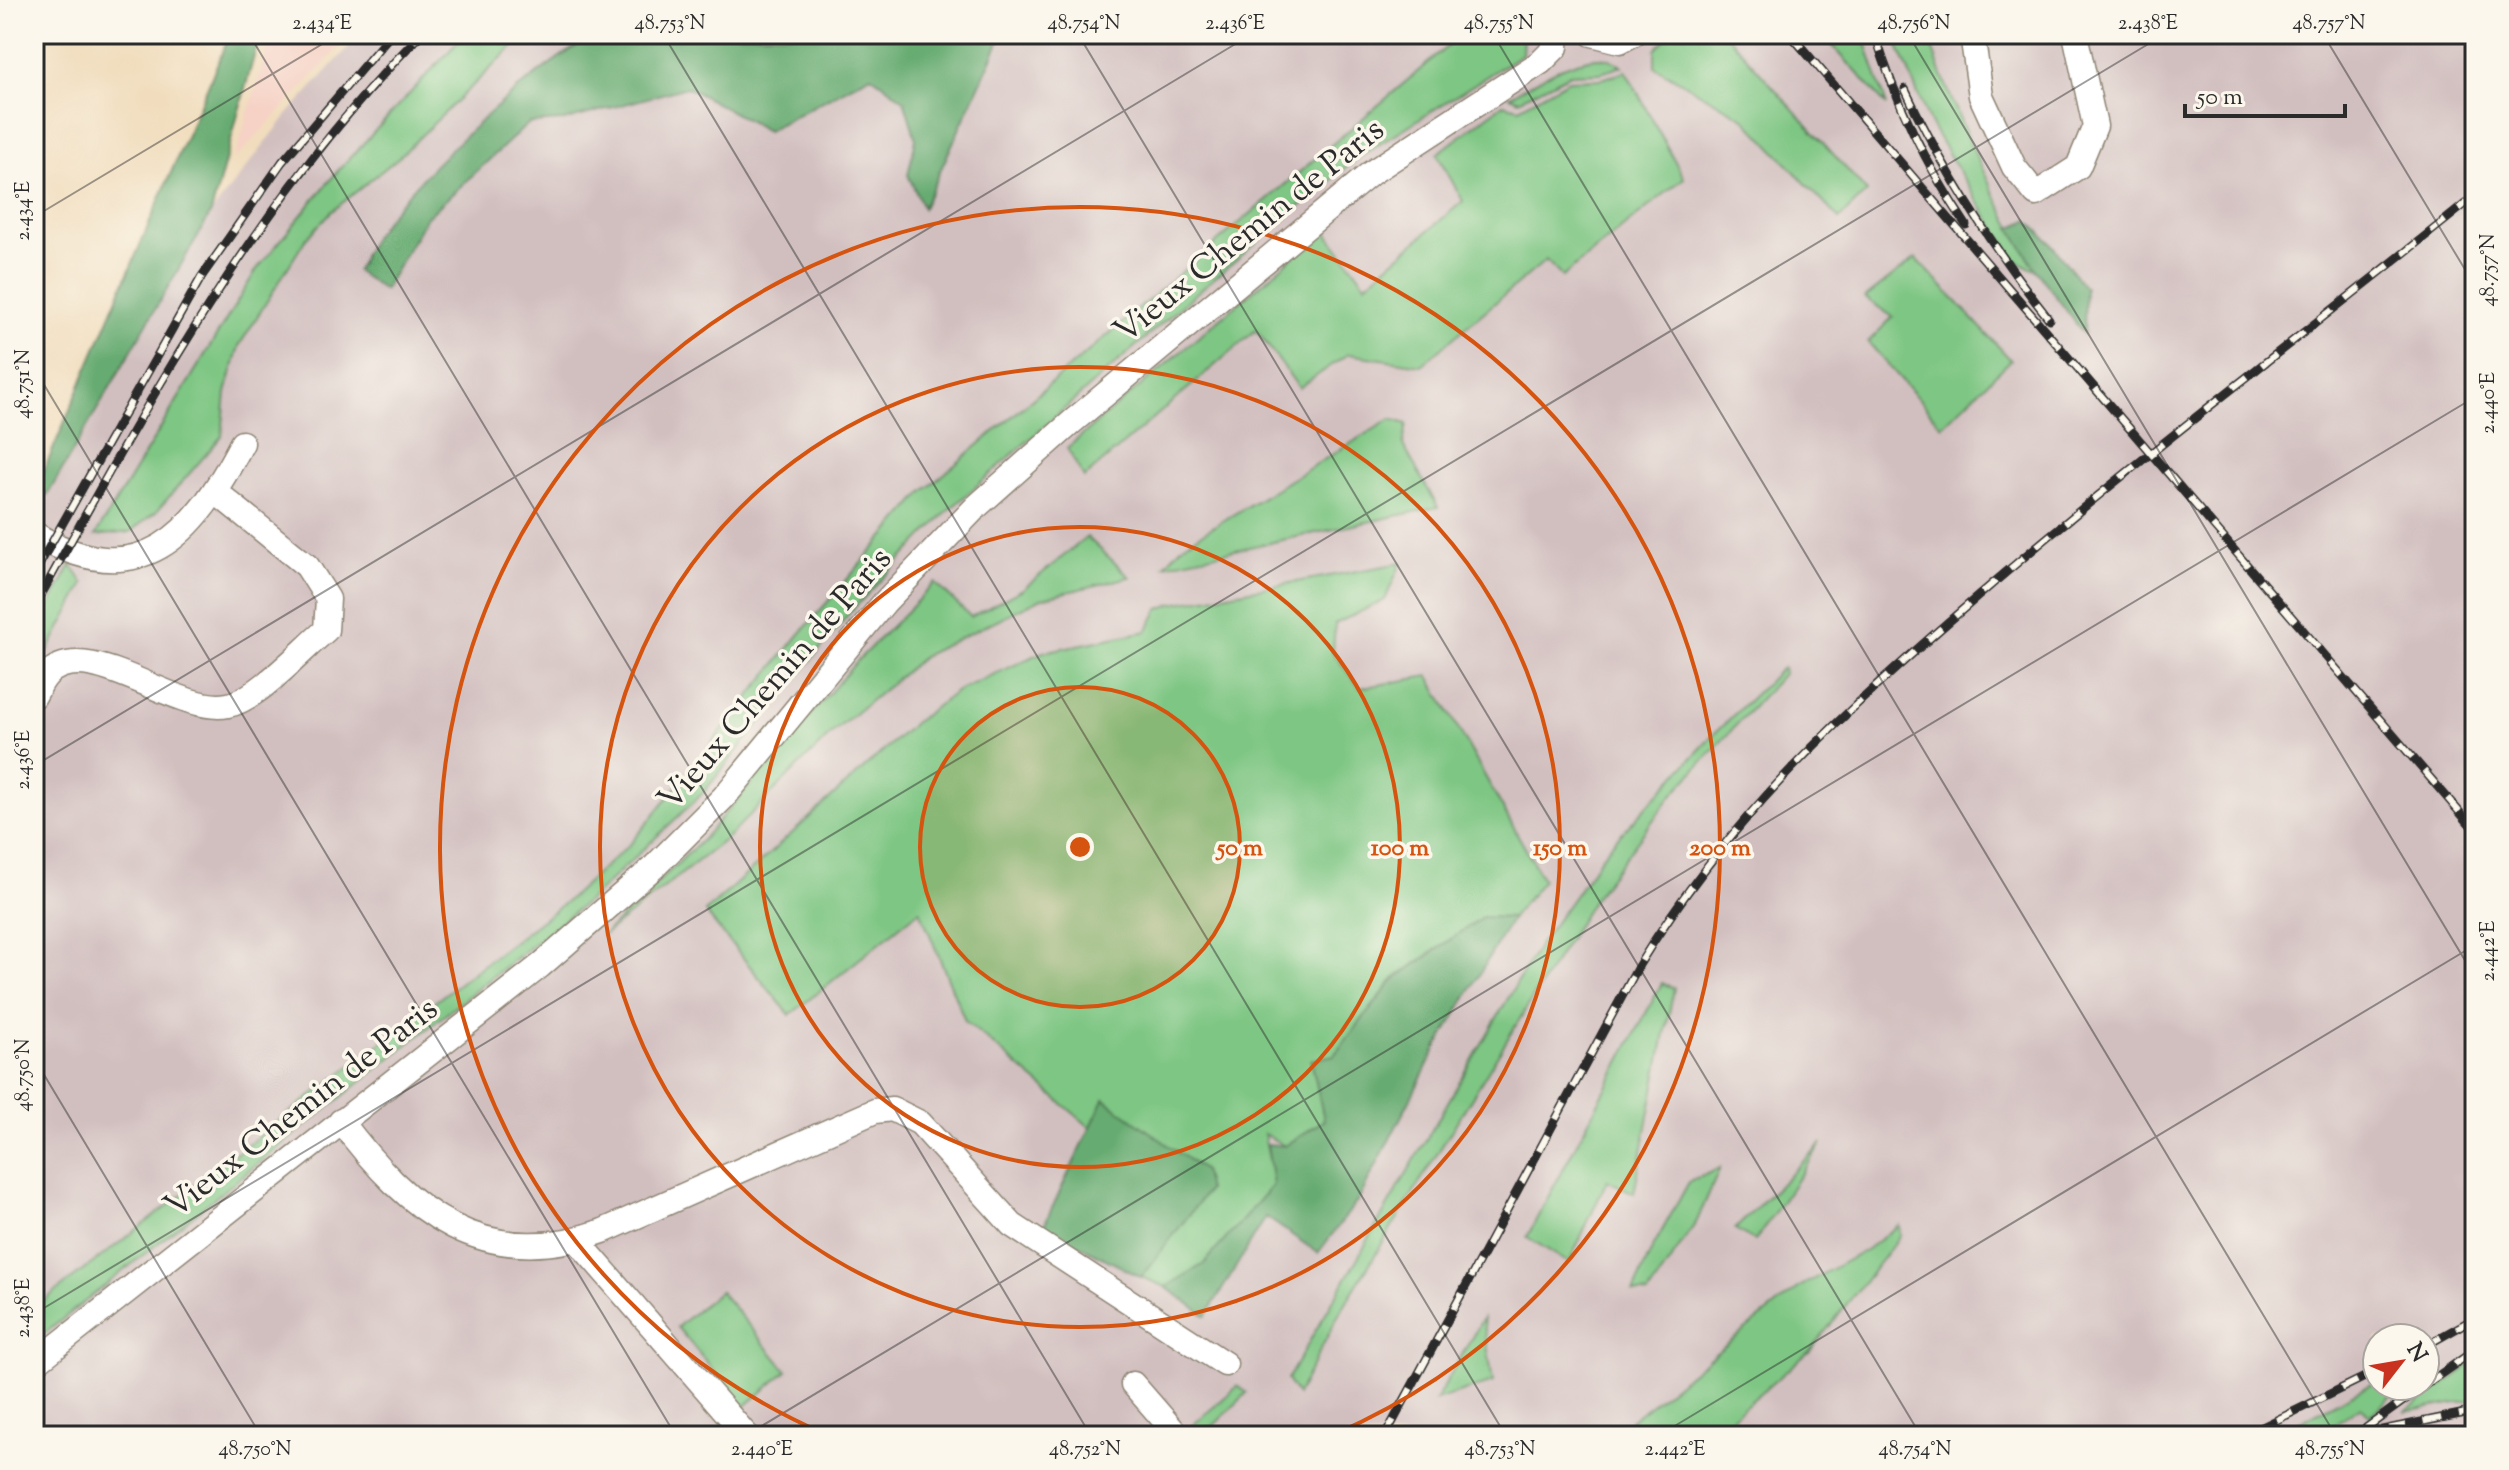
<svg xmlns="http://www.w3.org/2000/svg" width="2509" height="1470" viewBox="0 0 2509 1470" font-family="'Sorts Mill Goudy',serif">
<rect width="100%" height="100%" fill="#fbf7ec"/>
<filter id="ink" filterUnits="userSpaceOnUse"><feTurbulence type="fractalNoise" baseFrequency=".0125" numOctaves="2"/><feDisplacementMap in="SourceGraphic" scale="16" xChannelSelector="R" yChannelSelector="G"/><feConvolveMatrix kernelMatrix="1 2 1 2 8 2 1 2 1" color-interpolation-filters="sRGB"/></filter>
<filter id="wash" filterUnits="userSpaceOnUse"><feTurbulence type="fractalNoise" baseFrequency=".006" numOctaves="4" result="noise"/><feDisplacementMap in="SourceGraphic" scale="32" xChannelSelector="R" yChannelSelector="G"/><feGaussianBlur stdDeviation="1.8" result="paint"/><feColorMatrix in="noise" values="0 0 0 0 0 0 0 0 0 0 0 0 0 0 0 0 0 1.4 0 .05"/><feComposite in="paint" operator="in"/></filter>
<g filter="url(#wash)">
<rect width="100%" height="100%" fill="#f1ddbd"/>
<path fill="#f6d1c5" d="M272,34H352L234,160Z"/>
<path fill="#d1bfbf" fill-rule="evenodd" d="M361,34H2475V1436H34V521L211,213L288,114ZM2377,1338H2425V1386H2377Z"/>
<g fill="#7ec683" stroke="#547857" stroke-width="2">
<path d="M465,34H526L399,157L331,212L305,240L239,346L226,393L222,436L156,512L130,532L95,536L257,269L336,173Z"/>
<path d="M1462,34H1523L1522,54L1359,157L1193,296L948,511L851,611L703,793L595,895L34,1342V1308L568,900L632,842L799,635L923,492Z"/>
<path d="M1670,34H1726L1867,192L1839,219L1744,118L1655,67V50Z"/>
<path d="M1822,34H1863L1887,106Z"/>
<path d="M1893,34H1927C1956,116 1992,197 2037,271L2015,260L1965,181L1930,123Z"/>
<path d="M1608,58L1622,66L1601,73L1570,74L1519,100L1510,96C1538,80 1574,55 1608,58Z"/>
<path d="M1626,71L1684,178L1562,277L1546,260L1421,365L1348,354L1299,388L1256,330L1084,478L1067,448L1325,230L1366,284L1463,201L1437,154L1503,104L1519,108L1569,80L1602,79Z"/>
<path d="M1916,258L2011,360L1942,426L1868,342L1893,317L1865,298Z"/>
<path d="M1391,419L1407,424L1403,445L1438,507L1165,565L1183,545Z"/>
<path d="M1087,537L1130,577L1042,598L925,655L832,733L726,839L601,937L703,839L857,661L935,583L971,617L1023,589Z"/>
<path d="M1401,563L1385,600L1335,624L1333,653L1360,688L1429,676L1543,880L1512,918L1482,917L1394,979L1334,1055L1324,1120L1285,1146L1264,1134L1274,1185L1204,1264L1166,1287L1141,1277L1208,1190L1105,1099L1091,1128L965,1021L920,910L790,1015L705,912L915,722L957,691L1043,652L1147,631L1159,609L1172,604Z"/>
<path d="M71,565L84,584L34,677V635Z"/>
<path d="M1783,667L1784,673L1673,794L1594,898L1339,1314L1297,1395L1287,1380L1539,945L1609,847L1715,733Z"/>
<path d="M1662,983L1674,988L1634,1193L1607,1180L1569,1263L1527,1237Z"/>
<path d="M1822,1143L1755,1241L1735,1229Z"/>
<path d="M1720,1168L1697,1221L1648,1294L1633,1292L1653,1247L1689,1182Z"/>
<path d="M1899,1225L1900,1236L1810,1351L1710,1436H1611L1801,1286L1866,1250Z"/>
<path d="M720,1291L787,1371L744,1407L677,1327Z"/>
<path d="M1483,1318L1493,1382L1436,1400Z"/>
<path d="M2475,1362V1400L2405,1412Z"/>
<path d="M2377,1381V1386H2402L2370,1416L2361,1406L2316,1436H2265L2302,1421Z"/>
<path d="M1238,1386L1247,1393L1203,1436H1180Z"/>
</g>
<g fill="#66ab71" stroke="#486b4e" stroke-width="2">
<path d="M230,34H260L211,213L47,496L37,487Z"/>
<path d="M597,34H1003L923,208L908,175L916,139L904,100L871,75L767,131L687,87L563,121L529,123L426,218L384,290L356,271C363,259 368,244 376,233C425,167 526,73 597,34Z"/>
<path d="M2028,220L2050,242L2085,288L2084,334L2037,271L2011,228Z"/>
<path d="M1482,917L1512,918L1435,1051L1359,1199L1318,1253L1266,1217L1206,1316L1166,1287L1204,1264L1273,1185L1267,1144L1285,1146L1324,1120L1311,1060L1334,1055L1394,980Z"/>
<path d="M1104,1099L1203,1170L1208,1190L1141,1277L1043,1227Z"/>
</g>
</g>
<g filter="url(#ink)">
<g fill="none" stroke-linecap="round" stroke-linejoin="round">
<defs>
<g id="minor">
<path d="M1592,34L1620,41L1633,34"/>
<path d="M1972,34L1981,96L2014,167L2036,194L2078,167L2095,126L2075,34"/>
<path d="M34,534C140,596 194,536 242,443"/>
<path d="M34,696C38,689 42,680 47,675C87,633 178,716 228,705C257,700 302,650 326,630L328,599L307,566L216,492"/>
<path d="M341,1121C409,1212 483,1273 603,1231L875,1111L892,1109L920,1123L1012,1225L1225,1364"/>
<path d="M577,1240L747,1436"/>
<path d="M34,1364L540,966L654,867L724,797L884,603L976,507L1072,422L1371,173L1541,62L1556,47L1557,34"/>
<path d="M1133,1384L1173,1430L1166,1436"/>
</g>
</defs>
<use href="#minor" stroke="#8e8474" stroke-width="27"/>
<use href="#minor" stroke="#fff" stroke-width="24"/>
<defs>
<g id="rail">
<path d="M1790,34L2475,830"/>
<path d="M1875,34C1896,103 1926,165 1966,225"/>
<path d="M1905,89C1944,172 1992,247 2049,319"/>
<path d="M34,574L202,276L282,162L391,34"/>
<path d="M34,608C146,404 256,201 421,34"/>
<path d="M2425,1346L2475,1318"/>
<path d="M2425,1385L2475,1350"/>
<path d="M2366,1428L2424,1386"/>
<path d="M1385,1436L1639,965C1730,815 1845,711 1976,598C2138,458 2310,330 2475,196"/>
<path d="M2244,1436L2377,1371"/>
<path d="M2353,1436L2475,1411"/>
</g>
</defs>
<use href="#rail" stroke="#2b2b2b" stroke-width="9"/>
<use href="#rail" stroke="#fbf7ec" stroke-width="6" stroke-dasharray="18" stroke-linecap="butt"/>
</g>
</g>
<path fill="none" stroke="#2b2b2b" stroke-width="2" stroke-opacity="0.45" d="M249,34L1091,1436M663,34L1506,1436M1078,34L1921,1436M1493,34L2336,1436M1908,34L2475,977M2323,34L2475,286M34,217L339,34M34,368L676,1436M34,766L1252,34M34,1058L261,1436M34,1314L2165,34M745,1436L2475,397M1658,1436L2475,945"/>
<circle cx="1080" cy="847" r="160" fill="#d5540f" fill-opacity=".12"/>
<g fill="none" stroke="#d5540f" stroke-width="4">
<circle cx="1080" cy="847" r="160"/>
<circle cx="1080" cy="847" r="320"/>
<circle cx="1080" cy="847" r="480"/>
<path d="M825 1434A640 640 0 1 1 1335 1434"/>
</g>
<g text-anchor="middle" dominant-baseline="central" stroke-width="7" stroke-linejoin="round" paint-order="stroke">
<g font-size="34" fill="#2b2b2b" stroke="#fbf7ec">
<text transform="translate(1250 232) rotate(-39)">Vieux Chemin de Paris</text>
<text transform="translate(776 680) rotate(-49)">Vieux Chemin de Paris</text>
<text transform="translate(302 1109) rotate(-38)">Vieux Chemin de Paris</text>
</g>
</g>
<circle cx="1080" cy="847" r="12" fill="#d5540f" stroke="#fbf7ec" stroke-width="4"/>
<g font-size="24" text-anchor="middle" font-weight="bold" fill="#d5540f" stroke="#fbf7ec" stroke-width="7" stroke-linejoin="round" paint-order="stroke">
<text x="1240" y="855">50 m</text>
<text x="1400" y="855">100 m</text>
<text x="1560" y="855">150 m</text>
<text x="1720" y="855">200 m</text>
</g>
<rect width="2509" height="1470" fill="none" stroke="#fbf7ec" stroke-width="88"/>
<g transform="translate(2401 1362) rotate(59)"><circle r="38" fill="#fbf7ec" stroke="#a8a59f" stroke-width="2"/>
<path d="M0-6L14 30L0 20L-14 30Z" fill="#c8321e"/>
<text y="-12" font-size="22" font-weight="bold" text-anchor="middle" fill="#2b2b2b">N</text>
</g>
<path d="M2185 104v12h160v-12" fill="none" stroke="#2b2b2b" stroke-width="4"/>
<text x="2197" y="104" font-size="24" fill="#2b2b2b" stroke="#fbf7ec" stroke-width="6" paint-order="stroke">50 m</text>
<rect x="44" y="44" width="2421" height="1382" fill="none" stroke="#2b2b2b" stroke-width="3"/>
<g font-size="20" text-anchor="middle" fill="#2b2b2b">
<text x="322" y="29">2.434°E</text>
<text x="670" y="29">48.753°N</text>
<text x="1084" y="29">48.754°N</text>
<text x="1235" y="29">2.436°E</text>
<text x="1499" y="29">48.755°N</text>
<text x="1914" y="29">48.756°N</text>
<text x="2148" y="29">2.438°E</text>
<text x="2329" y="29">48.757°N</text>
<text transform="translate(22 211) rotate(-90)" y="7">2.434°E</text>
<text transform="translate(2487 270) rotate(-90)" y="7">48.757°N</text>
<text transform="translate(22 384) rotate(-90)" y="7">48.751°N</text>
<text transform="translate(2487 403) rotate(-90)" y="7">2.440°E</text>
<text transform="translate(22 760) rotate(-90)" y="7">2.436°E</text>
<text transform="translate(2487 951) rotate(-90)" y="7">2.442°E</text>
<text transform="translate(22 1075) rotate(-90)" y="7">48.750°N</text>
<text transform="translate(22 1308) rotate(-90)" y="7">2.438°E</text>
<text x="255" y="1455">48.750°N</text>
<text x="762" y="1455">2.440°E</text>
<text x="1085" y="1455">48.752°N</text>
<text x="1500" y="1455">48.753°N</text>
<text x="1675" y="1455">2.442°E</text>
<text x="1915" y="1455">48.754°N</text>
<text x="2330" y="1455">48.755°N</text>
</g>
</svg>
